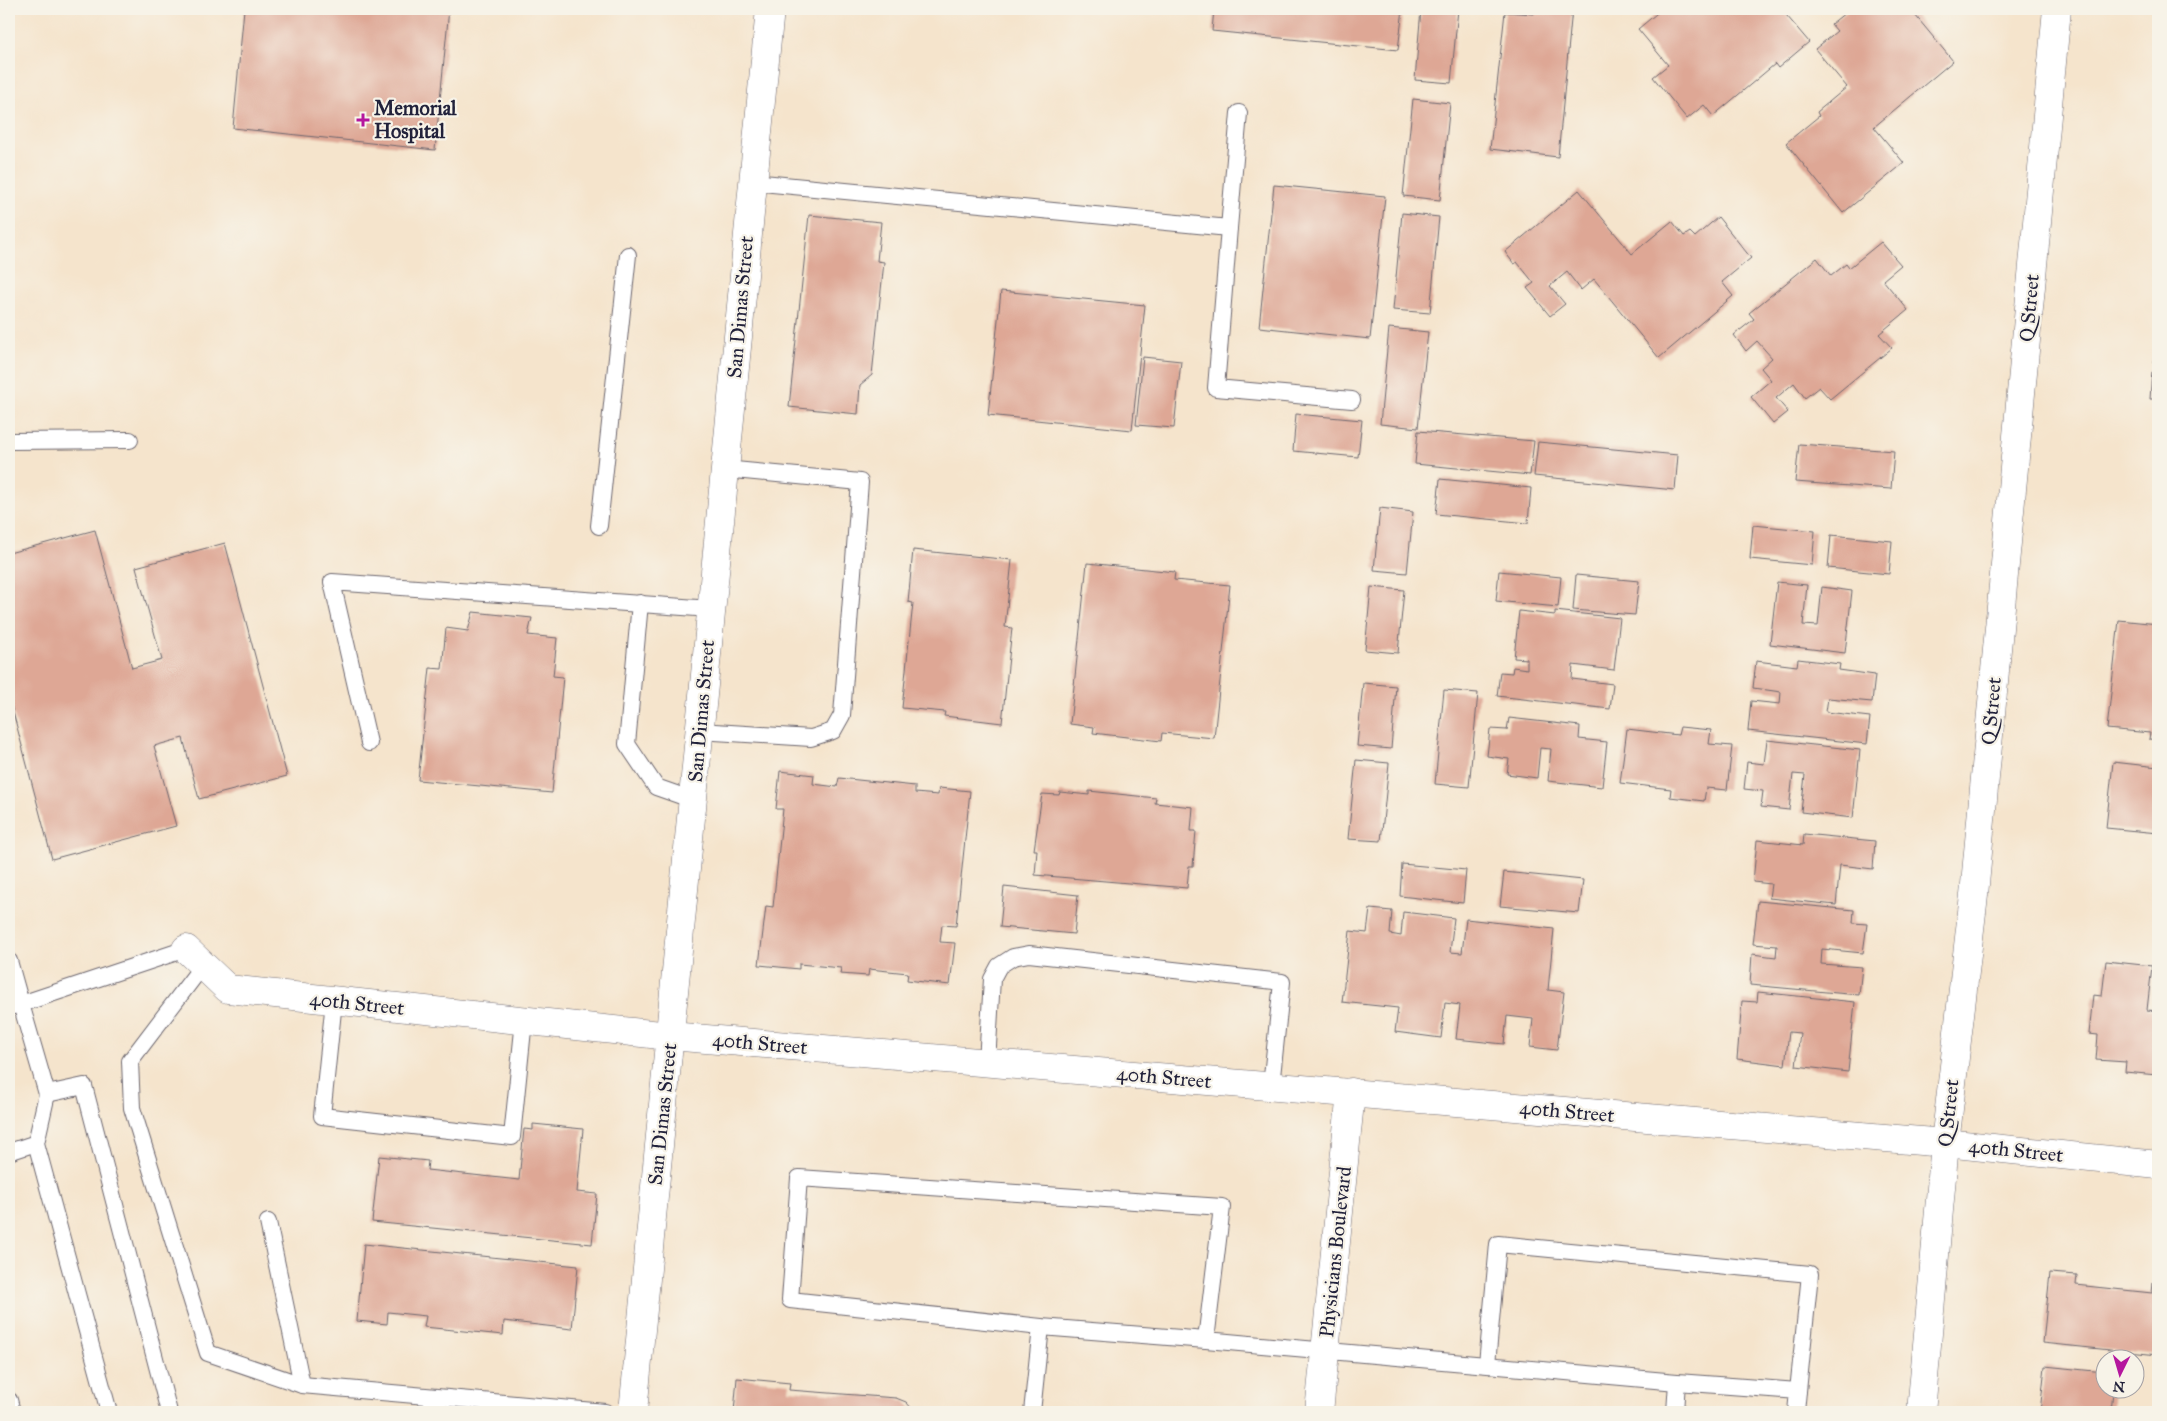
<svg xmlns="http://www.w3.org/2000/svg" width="2167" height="1421" viewBox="0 0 2167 1421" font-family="'IM FELL Great Primer',serif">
<rect width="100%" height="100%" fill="#f7f3e8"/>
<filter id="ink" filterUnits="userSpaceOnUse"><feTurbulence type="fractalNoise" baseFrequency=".02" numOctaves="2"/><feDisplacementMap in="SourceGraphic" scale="10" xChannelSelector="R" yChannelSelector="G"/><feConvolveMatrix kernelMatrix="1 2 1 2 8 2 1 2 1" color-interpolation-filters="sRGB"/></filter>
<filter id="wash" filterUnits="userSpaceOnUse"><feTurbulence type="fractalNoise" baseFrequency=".0096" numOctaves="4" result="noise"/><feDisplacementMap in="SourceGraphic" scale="20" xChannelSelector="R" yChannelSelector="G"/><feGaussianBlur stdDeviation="1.12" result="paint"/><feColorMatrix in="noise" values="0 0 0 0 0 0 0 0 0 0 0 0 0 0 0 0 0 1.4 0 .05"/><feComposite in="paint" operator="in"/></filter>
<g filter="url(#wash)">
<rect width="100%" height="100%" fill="#f5e4cc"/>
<g id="blocks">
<g fill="#dea795">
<path d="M244,9H449L435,150L233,128Z"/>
<path d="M1214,9H1403L1398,50L1212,31Z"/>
<path d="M1421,9H1458L1451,83L1415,80Z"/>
<path d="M1535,9H1572L1558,157L1490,149L1505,12L1534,14Z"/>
<path d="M1662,9H1781L1809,42L1778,68L1775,64L1713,116L1704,105L1687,119L1653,77L1668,65L1638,29Z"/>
<path d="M1850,9H1910L1953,61L1874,127L1904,163L1843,213L1786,143L1819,116L1817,112L1847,87L1815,49L1837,31L1831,24Z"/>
<path d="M1413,99L1450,103L1440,200L1403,196Z"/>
<path d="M1274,185L1385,196L1370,339L1259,327Z"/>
<path d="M1579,190L1632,254L1672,221L1684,236L1690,232L1695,237L1718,217L1751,258L1722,282L1733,296L1659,358L1594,279L1581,290L1567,272L1550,286L1565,304L1550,316L1527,288L1534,283L1517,262L1514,264L1505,252Z"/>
<path d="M1402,213L1439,217L1430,313L1393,310Z"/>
<path d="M809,215L881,222L877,261L884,262L872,375L860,385L858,414L789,407Z"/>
<path d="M1881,242L1901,265L1883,280L1908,310L1879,334L1892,348L1830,399L1819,387L1805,398L1794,383L1776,398L1788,412L1773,424L1751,397L1771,380L1761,368L1772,358L1757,341L1746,351L1734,335L1754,319L1749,313L1817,258L1831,276L1846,264L1849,268Z"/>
<path d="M1001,291L1145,305L1132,430L988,415Z"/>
<path d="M1389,328L1428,332L1418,428L1380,424Z"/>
<path d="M2157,332H2158V364L2154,363Z"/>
<path d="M1143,357L1181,361L1174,428L1136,425Z"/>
<path d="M2152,372L2158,373V399H2150Z"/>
<path d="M1296,414L1362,420L1358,457L1293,451Z"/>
<path d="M1418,431L1534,441L1530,475L1415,464Z"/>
<path d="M1538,442L1678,455L1675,490L1534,476Z"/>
<path d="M1799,444L1894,451L1891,489L1795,482Z"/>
<path d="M1440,479L1531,488L1528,523L1436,514Z"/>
<path d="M1380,508L1413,512L1407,573L1374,570Z"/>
<path d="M1753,525L1815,531L1812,565L1750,559Z"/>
<path d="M95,530L132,668L162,660L136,567L225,543L287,776L199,799L183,738L154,746L176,826L52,859L9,697V553Z"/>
<path d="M1831,535L1892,541L1889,574L1828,568Z"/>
<path d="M913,550L1012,560L1005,627L1012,628L1002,723L944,716L945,712L902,708L913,603L908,602Z"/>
<path d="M1087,563L1175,572L1174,580L1230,585L1214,738L1162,733L1161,741L1093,733L1094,727L1070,724Z"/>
<path d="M1499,571L1561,577L1558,607L1496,601Z"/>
<path d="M1576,575L1639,581L1635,615L1573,610Z"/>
<path d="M1777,582L1807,585L1803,625L1818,626L1822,587L1852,591L1845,653L1770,644Z"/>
<path d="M1371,587L1404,590L1398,653L1365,650Z"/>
<path d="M1519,611L1555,615V611L1620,618L1614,670L1573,665L1572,679L1613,684L1610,709L1497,696L1500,672L1512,673L1513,667L1527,669V659L1514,658Z"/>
<path d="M473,612L532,618L528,635L557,638L553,676L563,677L552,793L418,780L430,668L442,669L446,628L468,631Z"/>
<path d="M2119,620L2158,624V740L2149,739L2150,733L2107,729Z"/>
<path d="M1798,659L1840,664L1839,670L1875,675L1872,702L1828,698L1826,712L1870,717L1867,744L1748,731L1751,701L1780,704L1781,692L1753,688L1756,661L1797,666Z"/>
<path d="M1363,683L1396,686L1391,749L1357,746Z"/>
<path d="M1444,690L1478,693L1469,787L1435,784Z"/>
<path d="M1509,718L1580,726L1579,739L1607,742L1602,787L1548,781L1551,749L1540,748L1537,778L1507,774L1509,759L1487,756L1490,729L1507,730Z"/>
<path d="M1680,727L1711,730L1709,744L1732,746L1727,790L1706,788L1704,801L1670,797L1671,789L1620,783L1627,729L1678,735Z"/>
<path d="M1767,740L1860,750L1853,818L1801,812L1805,775L1793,774L1789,810L1761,807L1763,791L1744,789L1747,762L1764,764Z"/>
<path d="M1356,760L1389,763L1381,841L1348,839Z"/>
<path d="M2113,762L2158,767V833L2106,828Z"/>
<path d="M780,771L814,775L813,784L837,787L839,778L915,786V793L938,795L939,788L970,791L956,926L942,925L940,942L955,943L950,985L907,980L908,973L869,969L868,976L840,974L841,968L799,964V969L759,965L766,906L773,907L783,809H776Z"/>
<path d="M1089,791L1156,798L1155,803L1193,807L1191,831H1196L1193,866H1189L1187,888L1035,875L1037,850H1034L1042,794L1059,795L1060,792L1089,795Z"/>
<path d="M1804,834L1875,841L1873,869L1840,865L1836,905L1769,898L1771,884L1753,882L1757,840L1803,845Z"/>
<path d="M1402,864L1466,870L1463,903L1400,896Z"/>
<path d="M1504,872L1583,880L1579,913L1500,906Z"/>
<path d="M1004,887L1078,895L1074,934L1000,927Z"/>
<path d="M1758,901L1854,910L1853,923L1867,924L1863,953L1822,949L1821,964L1862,967L1859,995L1750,985L1752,954L1776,957L1777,946L1753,944Z"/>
<path d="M1370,909L1392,911L1390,934L1401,936L1403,912L1454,918L1450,952L1462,953L1466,919L1554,929L1548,990L1564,992L1557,1050L1530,1047L1533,1019L1507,1016L1504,1044L1456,1039L1460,1005L1445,1003L1441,1038L1395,1032L1398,1008L1342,1002L1350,931L1367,933Z"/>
<path d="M2106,961L2152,966L2147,1010L2158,1011L2157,1075L2125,1072L2126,1062L2096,1060L2098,1035L2089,1034L2093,995L2102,996Z"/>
<path d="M1758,992L1855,1002L1848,1072L1796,1066L1800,1033L1789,1032L1785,1065L1737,1059L1742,1001L1757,1002Z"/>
<path d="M533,1124L583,1129L577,1192L597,1194L592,1244L372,1222L379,1156L428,1161L427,1170L519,1180L524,1129L533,1130Z"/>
<path d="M364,1244L578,1266L572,1329L504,1321L503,1335L424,1327L426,1316L388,1312L387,1324L357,1321Z"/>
<path d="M2050,1273L2077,1275L2076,1285L2152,1293L2153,1283L2158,1284V1355L2043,1343Z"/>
<path d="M2045,1366L2104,1372V1388H2129V1393L2113,1392L2111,1412H2040Z"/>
<path d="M737,1378L790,1383L789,1390L896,1398L906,1402L915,1412H734Z"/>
</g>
</g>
</g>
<g filter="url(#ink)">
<use href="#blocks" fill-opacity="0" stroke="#6c666e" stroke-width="1"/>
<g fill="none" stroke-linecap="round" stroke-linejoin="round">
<defs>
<g id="service">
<path d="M752,182L1229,228L1239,113"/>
<path d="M1229,228L1216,388L1352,400"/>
<path d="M9,441L130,440"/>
<path d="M599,526L628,255"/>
<path d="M640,603L627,744L656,787L693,800"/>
<path d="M699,731L811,738L833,731L842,715L860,482L724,469"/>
<path d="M369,743L332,582L711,609"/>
<path d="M9,961L21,1004L9,1007"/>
<path d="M203,965L130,1061L132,1108L208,1353L302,1385L605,1412"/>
<path d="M334,1001L322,1116L512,1137L524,1020"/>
<path d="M987,1062L992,979L999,966L1013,957L1029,954L1282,982L1271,1086"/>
<path d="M47,1094L36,1143L109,1412"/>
<path d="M9,1152L36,1143"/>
<path d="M799,1178L1222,1207L1206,1340L1041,1327L790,1300Z"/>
<path d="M268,1222L302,1385"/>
<path d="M1206,1340L1677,1382L1798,1391L1796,1412"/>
<path d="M1487,1364L1498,1244L1810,1274L1798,1391"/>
<path d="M9,1400L12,1412"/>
<path d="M169,1412L84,1086L47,1094L21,1004L186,949"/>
<path d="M1032,1412L1041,1327"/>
<path d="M1675,1412L1677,1382"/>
</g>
<g id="minor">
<path d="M186,949L228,989L670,1036L1945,1143L2158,1165"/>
<path d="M1319,1412L1351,1092"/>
</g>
<g id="tertiary">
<path d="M633,1412L770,9"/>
<path d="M1921,1412L1945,1143L1974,895L2057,9"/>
</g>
</defs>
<use href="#service" stroke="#6c666e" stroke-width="18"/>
<use href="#minor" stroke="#6c666e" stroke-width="29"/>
<use href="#tertiary" stroke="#6c666e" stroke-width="29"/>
<use href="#service" stroke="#fff" stroke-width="16"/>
<use href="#minor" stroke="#fff" stroke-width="28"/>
<use href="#tertiary" stroke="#fff" stroke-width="28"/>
</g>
</g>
<path fill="#b5179e" stroke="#f7f3e8" stroke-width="2" d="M360.5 112.5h5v5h5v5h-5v5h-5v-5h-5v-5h5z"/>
<g text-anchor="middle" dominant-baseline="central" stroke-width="4.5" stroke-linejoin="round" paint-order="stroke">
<g font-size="20" font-weight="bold" fill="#22223b" stroke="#f7f3e8" text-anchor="start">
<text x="374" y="108">Memorial<tspan x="374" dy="23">Hospital</tspan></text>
</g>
<g font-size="20" fill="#22223b" stroke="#f7f3e8">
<text transform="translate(740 307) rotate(-85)">San Dimas Street</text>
<text transform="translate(2029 308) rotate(-85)">Q Street</text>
<text transform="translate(701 711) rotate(-85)">San Dimas Street</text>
<text transform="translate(1991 711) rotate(-85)">Q Street</text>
<text transform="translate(357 1003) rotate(6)">40th Street</text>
<text transform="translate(760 1043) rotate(5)">40th Street</text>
<text transform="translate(1164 1077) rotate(5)">40th Street</text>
<text transform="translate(1567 1111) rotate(5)">40th Street</text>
<text transform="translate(1948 1113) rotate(-84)">Q Street</text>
<text transform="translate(662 1114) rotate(-84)">San Dimas Street</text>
<text transform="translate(2016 1150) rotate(6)">40th Street</text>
<text transform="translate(1335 1252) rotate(-84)">Physicians Boulevard</text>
</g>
</g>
<rect width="2167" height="1421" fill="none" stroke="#f7f3e8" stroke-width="30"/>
<g transform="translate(2120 1374) rotate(185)"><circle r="24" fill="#f7f3e8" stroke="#a29fa3"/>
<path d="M0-4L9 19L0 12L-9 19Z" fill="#b5179e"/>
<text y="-8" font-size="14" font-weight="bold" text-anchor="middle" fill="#22223b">N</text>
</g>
</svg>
